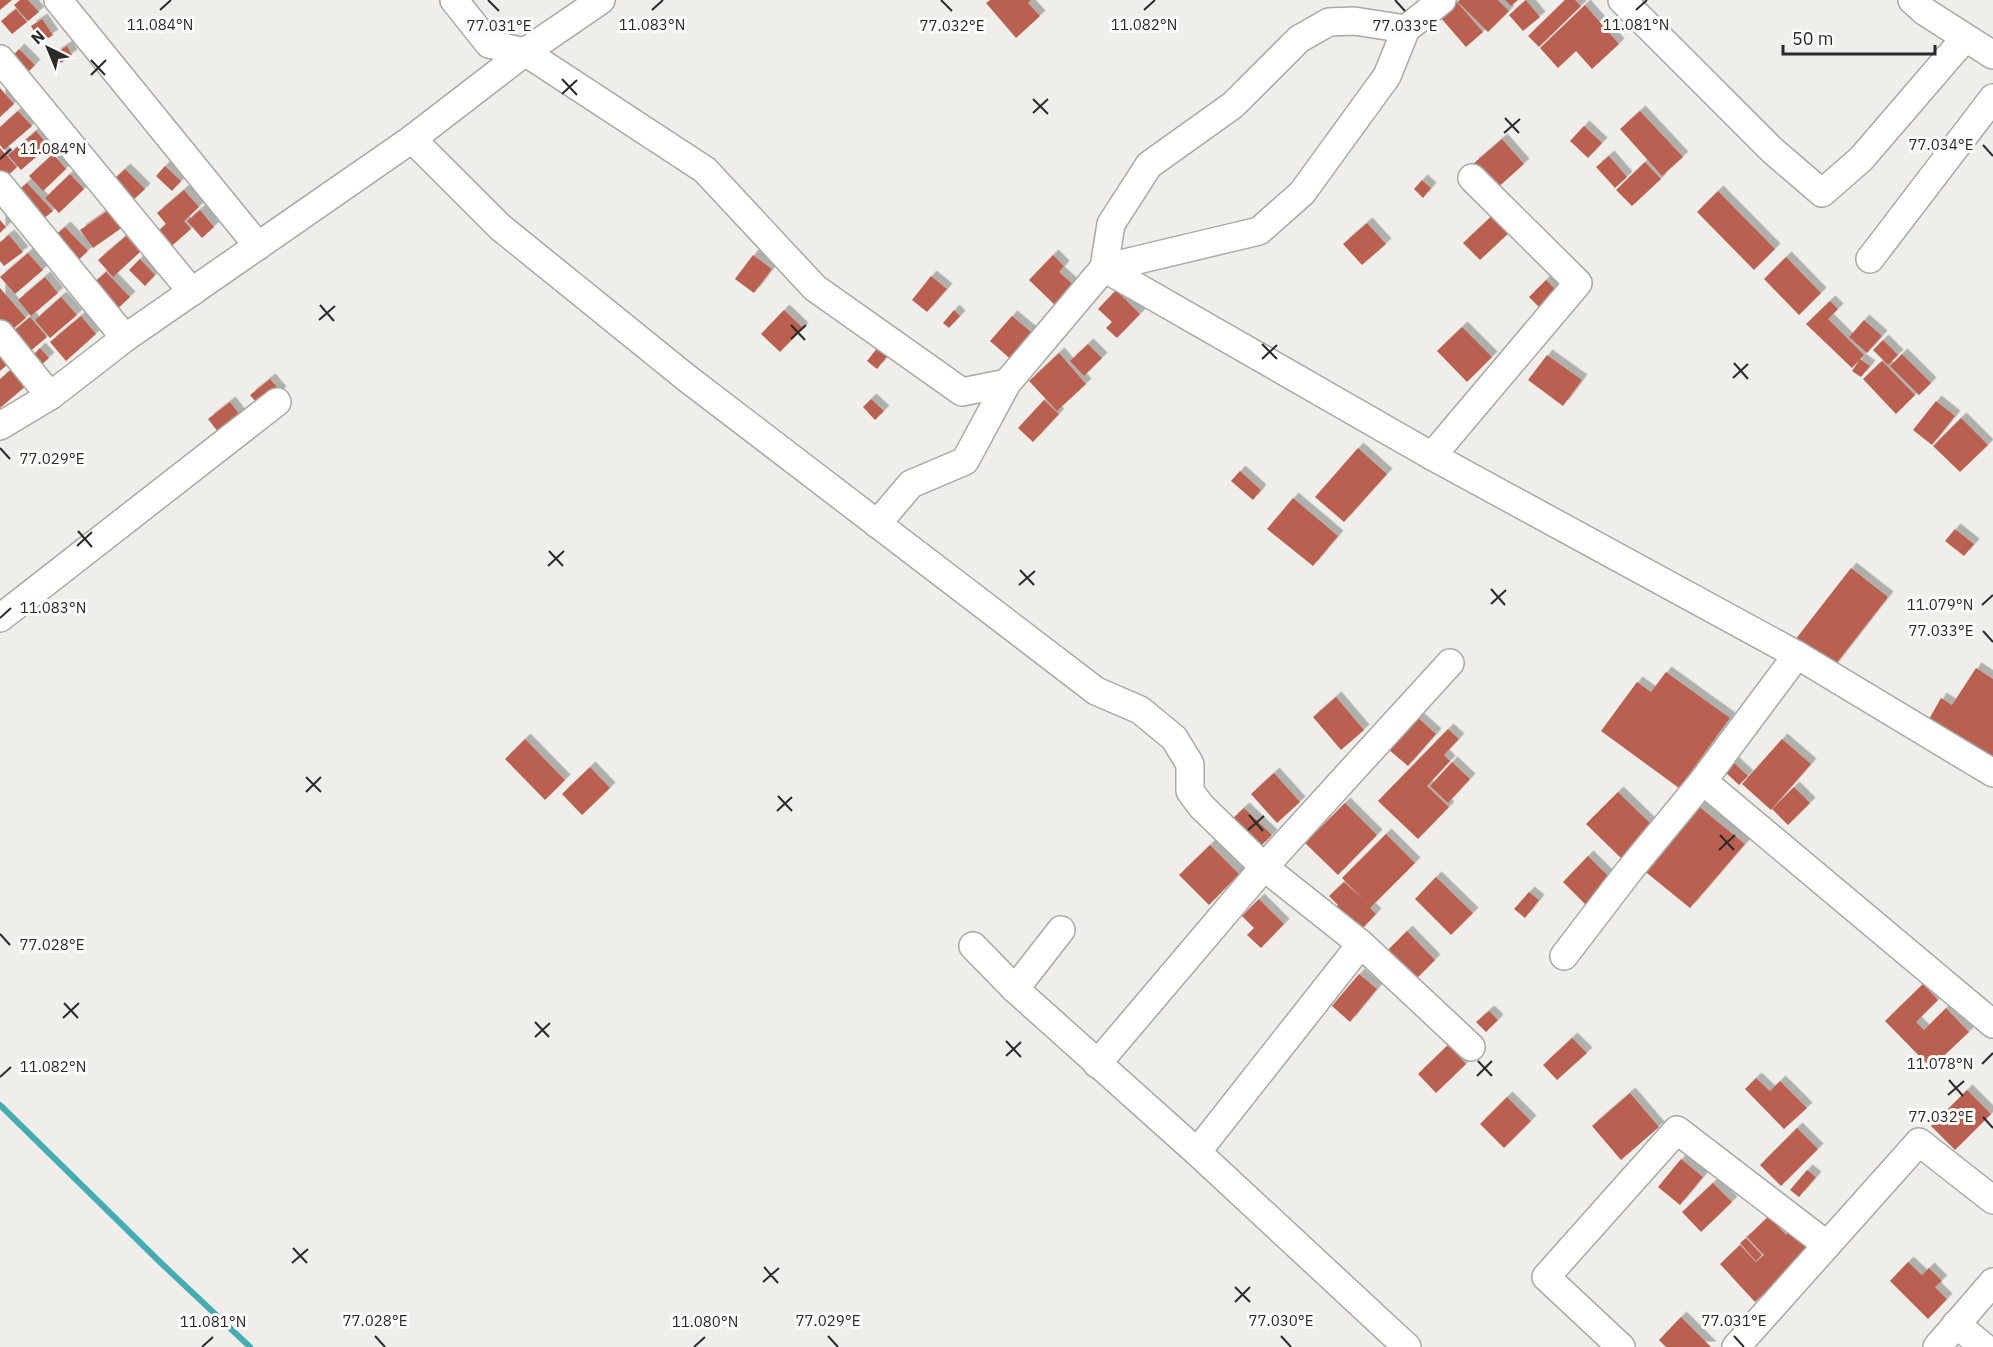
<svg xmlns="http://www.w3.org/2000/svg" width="1993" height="1347" viewBox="0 0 1993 1347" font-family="'IBM Plex Sans',sans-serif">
<defs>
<filter id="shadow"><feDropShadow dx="5.5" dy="-5.5" stdDeviation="0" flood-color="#0004"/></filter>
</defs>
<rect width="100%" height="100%" fill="#efeeea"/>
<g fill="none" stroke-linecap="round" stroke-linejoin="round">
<path stroke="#45adb2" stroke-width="6" d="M0,1105L160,1262L250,1347"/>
</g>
<g fill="#b96051" filter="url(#shadow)">
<path d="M0,0H12L0,10Z"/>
<path d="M20,0H28L39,12L28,21L14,5Z"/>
<path d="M990,0H1031L1028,3L1040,16L1016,38L986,3Z"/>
<path d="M1460,0H1498L1509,11L1488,32L1458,2Z"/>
<path d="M1505,0H1518L1511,6Z"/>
<path d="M1526,0L1540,17L1523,31L1509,15Z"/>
<path d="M1565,0H1575L1581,6L1539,47L1528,36Z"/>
<path d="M1457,2L1483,32L1466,47L1440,17Z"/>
<path d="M1585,5L1619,44L1592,69L1576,51L1558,68L1540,48Z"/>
<path d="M16,9L27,22L12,34L1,21Z"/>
<path d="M42,19L53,35L41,43L31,26Z"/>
<path d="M67,46L72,55L61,63L55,54Z"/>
<path d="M19,49L35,65L24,76L8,61Z"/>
<path d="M0,88L14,104L0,117Z"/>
<path d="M18,111L32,126L4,150L0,145V127Z"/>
<path d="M1640,111L1683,157L1662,176L1620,129Z"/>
<path d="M1584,126L1602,143L1588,158L1570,141Z"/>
<path d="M36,131L49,146L21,170L8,155Z"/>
<path d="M1502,139L1524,164L1495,190L1473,164Z"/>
<path d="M0,148L17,167L2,181L0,179Z"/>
<path d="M53,154L66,169L43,191L29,176Z"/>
<path d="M1609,156L1627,177L1615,188L1596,167Z"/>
<path d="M1645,162L1661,179L1632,206L1616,190Z"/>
<path d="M165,166L181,181L172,191L156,176Z"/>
<path d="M125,169L145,189L130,203L110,183Z"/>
<path d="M70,174L84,189L59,213L45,198Z"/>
<path d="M1422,180L1431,188L1423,198L1414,189Z"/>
<path d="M27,183L53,211L37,224L12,196Z"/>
<path d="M184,190L199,207L184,221L191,229L167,250L154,235L166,224L157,213Z"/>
<path d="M1718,191L1775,249L1754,270L1697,212Z"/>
<path d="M110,209L123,227L93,248L80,230Z"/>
<path d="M200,210L214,227L202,238L187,221Z"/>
<path d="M1495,213L1512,230L1480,260L1463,243Z"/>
<path d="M0,220L6,227L0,233Z"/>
<path d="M1367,223L1386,244L1362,265L1343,244Z"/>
<path d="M65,227L88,251L73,265L50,240Z"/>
<path d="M9,235L23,252L4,266L0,261V242Z"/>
<path d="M126,236L140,252L113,277L98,260Z"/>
<path d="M28,253L43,270L15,294L0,277Z"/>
<path d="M753,255L772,269L754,293L735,279Z"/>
<path d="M1053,255L1064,266L1059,272L1077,288L1058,308L1029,280Z"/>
<path d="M1786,257L1821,293L1799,315L1764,279Z"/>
<path d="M140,259L155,275L145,286L129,270Z"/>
<path d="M106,272L130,297L113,313L88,288Z"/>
<path d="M931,276L947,289L927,312L912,300Z"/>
<path d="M45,277L58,293L31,316L18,300Z"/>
<path d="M1546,280L1559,293L1542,310L1529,297Z"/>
<path d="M0,288L26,318L7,334L0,326Z"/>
<path d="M1116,290L1140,314L1117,338L1106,328L1112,322L1098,309Z"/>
<path d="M61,297L77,315L50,338L35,320Z"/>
<path d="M1830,301L1838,309L1828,319L1864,355L1852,368L1806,324Z"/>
<path d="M784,310L803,328L780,352L761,334Z"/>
<path d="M954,310L960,316L949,328L943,323Z"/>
<path d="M81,316L96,334L66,361L50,342Z"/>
<path d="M1012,316L1037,337L1015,363L990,341Z"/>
<path d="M30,317L47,337L27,354L10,334Z"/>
<path d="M1864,320L1882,336L1867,353L1849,337Z"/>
<path d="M1462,327L1492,357L1467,382L1437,351Z"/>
<path d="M1883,340L1898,355L1888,365L1873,350Z"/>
<path d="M882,342L892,350L877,369L867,361Z"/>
<path d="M1088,344L1102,358L1084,376L1070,361Z"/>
<path d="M40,348L49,358L41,365L32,356Z"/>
<path d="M0,352L9,363L0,371Z"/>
<path d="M1059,353L1086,384L1057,411L1029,381Z"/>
<path d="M1902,354L1931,383L1919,395L1890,366Z"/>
<path d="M1547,355L1582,380L1563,406L1528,380Z"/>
<path d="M1860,359L1870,366L1861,377L1852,371Z"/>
<path d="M1882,361L1915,395L1896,414L1863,379Z"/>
<path d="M13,368L27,385L0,408V379Z"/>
<path d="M270,379L281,392L261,408L250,395Z"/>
<path d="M871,399L884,411L875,420L863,407Z"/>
<path d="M1044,400L1059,414L1033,442L1018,428Z"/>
<path d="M1936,401L1955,416L1932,445L1913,430Z"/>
<path d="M230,402L244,420L222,437L208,419Z"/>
<path d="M1961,418L1988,445L1960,472L1933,446Z"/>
<path d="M1358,448L1387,474L1344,522L1315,497Z"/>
<path d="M1240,471L1261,490L1253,500L1231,481Z"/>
<path d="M1293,498L1338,536L1313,566L1267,529Z"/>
<path d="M1955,529L1974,544L1964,556L1945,541Z"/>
<path d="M1851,568L1888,597L1832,669L1795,640Z"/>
<path d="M1976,668L1993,679V759L1929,719L1941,698L1952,705Z"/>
<path d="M1666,672L1730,718L1679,788L1601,731L1637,682L1651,692Z"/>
<path d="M1336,697L1364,730L1341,750L1313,717Z"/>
<path d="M1416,716L1436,734L1408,766L1388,749Z"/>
<path d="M1448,729L1459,739L1444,755L1450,761L1427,786L1449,807L1418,839L1378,801Z"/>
<path d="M525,739L565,780L545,800L505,759Z"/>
<path d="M1782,739L1811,764L1771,810L1742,784Z"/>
<path d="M1731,760L1748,776L1739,785L1722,769Z"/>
<path d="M1452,762L1470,779L1448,803L1430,786Z"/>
<path d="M590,767L610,788L582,815L562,794Z"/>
<path d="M1274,773L1300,802L1277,823L1251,794Z"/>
<path d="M1794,787L1810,803L1788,825L1772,809Z"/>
<path d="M1618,792L1653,826L1622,859L1586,824Z"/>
<path d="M1345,803L1377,835L1338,875L1305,843Z"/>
<path d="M1696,804L1745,844L1690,908L1642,869Z"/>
<path d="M1244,808L1272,835L1260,847L1232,819Z"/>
<path d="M1386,834L1415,863L1370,908L1376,914L1358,933L1333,909L1338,905L1329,896L1344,882L1363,899L1342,878Z"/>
<path d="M1210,845L1239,874L1209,905L1179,875Z"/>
<path d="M1588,856L1614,882L1588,907L1563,882Z"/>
<path d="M1436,877L1473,913L1451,935L1415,899Z"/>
<path d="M1529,892L1539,900L1525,918L1514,909Z"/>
<path d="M1259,899L1284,924L1261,948L1247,935L1254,928L1242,916Z"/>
<path d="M1407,931L1435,960L1412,983L1384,954Z"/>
<path d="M1359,974L1377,989L1350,1022L1332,1006Z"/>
<path d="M1923,984L1938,1000L1916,1022L1924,1030L1946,1008L1969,1032L1931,1068L1885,1021Z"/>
<path d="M1489,1011L1498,1020L1486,1032L1476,1022Z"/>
<path d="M1572,1038L1587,1053L1557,1080L1543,1065Z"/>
<path d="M1448,1045L1466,1064L1436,1093L1418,1074Z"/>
<path d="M1756,1078L1770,1091L1780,1081L1807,1108L1784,1129L1745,1089Z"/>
<path d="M1967,1090L1991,1114L1955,1150L1931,1126Z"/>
<path d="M1630,1093L1659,1127L1621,1160L1592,1126Z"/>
<path d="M1507,1097L1531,1121L1504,1148L1480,1124Z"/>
<path d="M1797,1128L1818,1149L1781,1186L1760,1165Z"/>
<path d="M1681,1159L1703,1177L1680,1205L1658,1187Z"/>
<path d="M1807,1170L1816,1177L1799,1197L1790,1190Z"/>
<path d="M1713,1183L1732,1202L1701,1232L1682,1212Z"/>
<path d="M1769,1216L1786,1235L1792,1230L1810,1251L1755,1302L1720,1264L1740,1245L1756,1262L1764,1255L1747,1237Z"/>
<path d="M1746,1238L1762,1255L1756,1261L1740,1243Z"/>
<path d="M1908,1262L1922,1275L1929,1268L1942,1281L1935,1287L1947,1299L1928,1319L1890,1281Z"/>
<path d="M1681,1317L1711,1347H1666L1659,1340Z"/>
</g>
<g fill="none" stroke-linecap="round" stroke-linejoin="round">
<defs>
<g id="minor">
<path d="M58,0L258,246"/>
<path d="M454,0L489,44L525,52L705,170L815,288L962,392L1007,383"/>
<path d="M1622,0L1773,151L1822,193L1861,159L1965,38"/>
<path d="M1912,0L1924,11L1993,55"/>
<path d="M1406,29L1354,21L1329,22L1299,39L1233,105L1149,165L1111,224L1104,268L1432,456L1797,655"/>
<path d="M0,59L192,292"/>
<path d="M412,139L500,227L688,379L1096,691L1140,710L1174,738L1190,764V791L1201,806L1264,867L1361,944L1471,1047"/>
<path d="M0,185L125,338"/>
<path d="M1870,259L1993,98"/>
<path d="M0,334L50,396"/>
<path d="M0,426L50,396L125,338L412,139L525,52L601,0"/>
<path d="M1432,456L1578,283L1472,178"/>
<path d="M877,524L911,484L965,461L1007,383L1104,268L1259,231L1302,193L1387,76L1406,29L1442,0"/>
<path d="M0,618L277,402"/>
<path d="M1703,781L1993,1024"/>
<path d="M973,946L1015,989L1197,1152L1407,1347"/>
<path d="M1564,956L1629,871L1703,781L1797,655L1993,773"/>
<path d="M1015,989L1061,930"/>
<path d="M1097,1064L1264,867L1450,663"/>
<path d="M1197,1152L1361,944"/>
<path d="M1956,1324L1984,1347"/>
<path d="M1621,1347L1546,1277L1677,1130L1827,1245"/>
<path d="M1736,1347L1919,1142L1993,1200"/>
<path d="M1937,1347L1993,1282"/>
</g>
</defs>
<use href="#minor" stroke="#a9a8a5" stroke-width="30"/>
<use href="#minor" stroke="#fff" stroke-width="27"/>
</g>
<path fill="none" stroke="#2b2a29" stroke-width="2" d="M488,0L499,11M941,0L952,11M1395,0L1405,11M160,10L171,0M652,10L663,0M1144,10L1155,0M1636,10L1647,0M91,60L105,75M91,75L106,60M562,79L577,95M562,94L577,80M1033,99L1048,114M1033,113L1048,99M1505,118L1519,133M1504,133L1520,119M1983,145L1993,156M0,159L11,149M320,305L334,321M319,320L335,306M791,325L805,340M791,339L806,325M1262,344L1277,359M1262,359L1277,345M1734,363L1748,379M1733,378L1748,364M0,448L10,459M78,531L92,547M77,546L92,532M549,551L563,566M548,566L564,551M1020,570L1034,585M1019,585L1035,571M1491,589L1505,605M1491,604L1506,590M1982,605L1993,595M0,618L11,608M1983,631L1993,642M306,777L321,792M306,792L321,777M778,796L792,811M777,811L792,797M1249,815L1263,831M1248,830L1264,816M1720,835L1734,850M1719,850L1735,835M0,934L10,945M64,1003L78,1018M63,1018L79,1003M535,1022L549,1037M535,1037L550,1023M1006,1041L1021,1057M1006,1056L1021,1042M1478,1061L1492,1076M1982,1064L1993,1053M1477,1076L1492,1061M0,1077L11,1067M1949,1080L1963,1096M1948,1095L1964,1081M1983,1117L1993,1128M293,1248L307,1263M292,1263L308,1249M764,1267L778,1283M763,1282L779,1268M1235,1287L1250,1302M1235,1302L1250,1287M375,1336L385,1347M828,1336L838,1347M1281,1336L1291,1347M1734,1336L1744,1347M202,1347L213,1337M694,1347L705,1337"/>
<g font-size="15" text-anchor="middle" fill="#2b2a29" stroke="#fcfbf8" stroke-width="6" stroke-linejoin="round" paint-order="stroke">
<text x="160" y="30">11.084°N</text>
<text x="652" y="30">11.083°N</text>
<text x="1144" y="30">11.082°N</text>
<text x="1636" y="30">11.081°N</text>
<text x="499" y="31">77.031°E</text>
<text x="952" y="31">77.032°E</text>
<text x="1405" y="31">77.033°E</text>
<text x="1941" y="150">77.034°E</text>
<text x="53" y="154">11.084°N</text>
<text x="52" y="464">77.029°E</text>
<text x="1940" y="610">11.079°N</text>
<text x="53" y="613">11.083°N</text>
<text x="1941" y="636">77.033°E</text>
<text x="52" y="950">77.028°E</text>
<text x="1940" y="1069">11.078°N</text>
<text x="53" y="1072">11.082°N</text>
<text x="1941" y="1122">77.032°E</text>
<text x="375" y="1326">77.028°E</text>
<text x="828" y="1326">77.029°E</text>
<text x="1281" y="1326">77.030°E</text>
<text x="1734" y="1326">77.031°E</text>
<text x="213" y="1327">11.081°N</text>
<text x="705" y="1327">11.080°N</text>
</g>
<g transform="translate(48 48) rotate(317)" stroke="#fcfbf8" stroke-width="4.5" paint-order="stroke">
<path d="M0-4.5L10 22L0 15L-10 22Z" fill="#2b2a29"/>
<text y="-9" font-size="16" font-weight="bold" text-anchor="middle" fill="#2b2a29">N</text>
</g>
<path d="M1783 45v9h152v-9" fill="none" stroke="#2b2a29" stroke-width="3"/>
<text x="1792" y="45" font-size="18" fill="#2b2a29" stroke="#fcfbf8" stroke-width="4.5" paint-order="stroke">50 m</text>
</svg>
